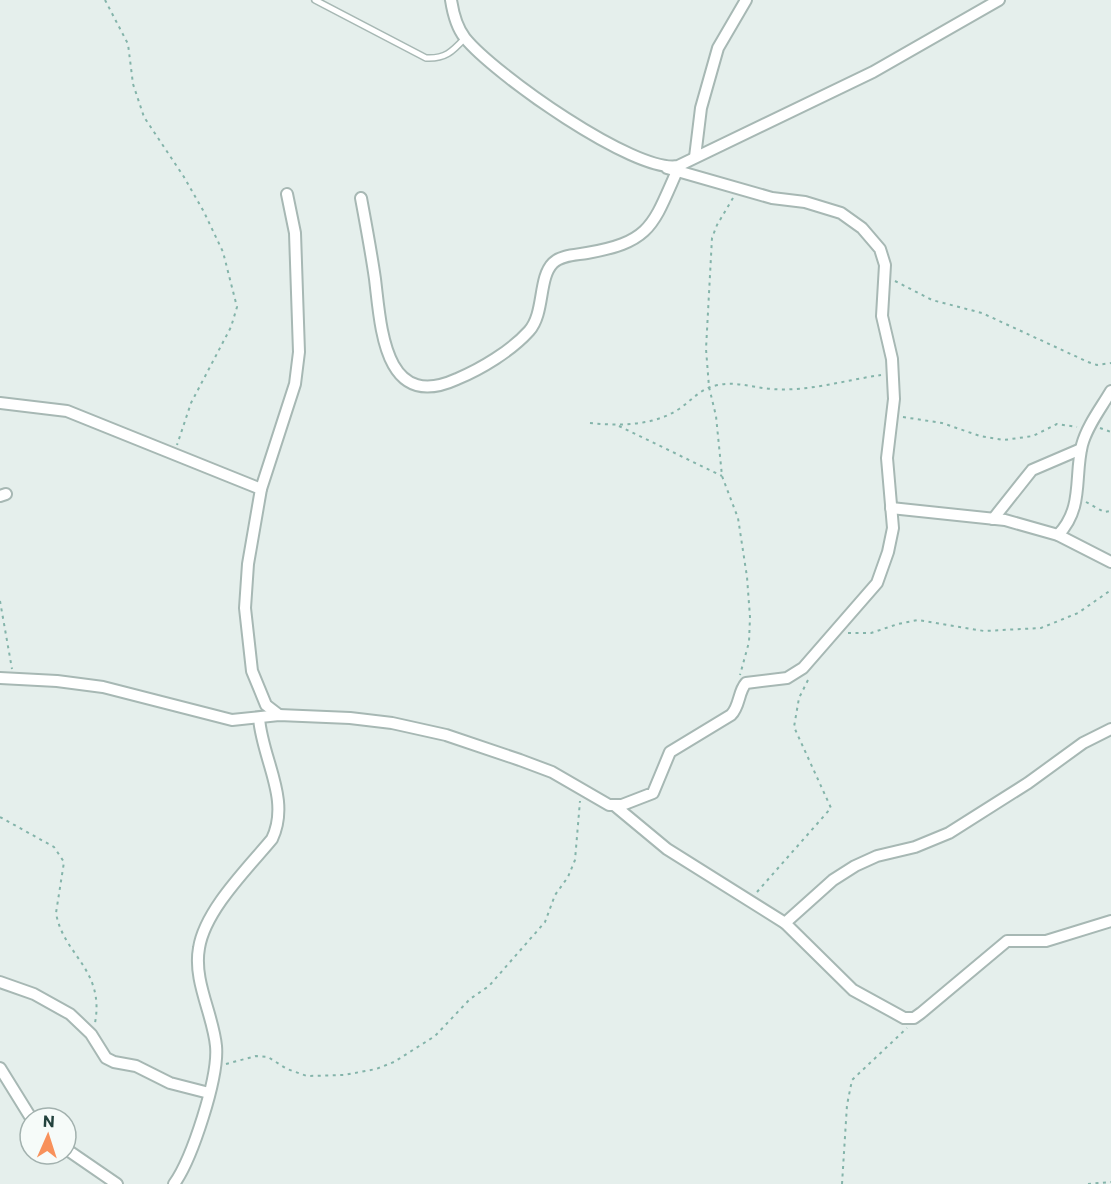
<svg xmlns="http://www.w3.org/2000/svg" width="1111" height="1184" viewBox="0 0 1111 1184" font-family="Commissioner,sans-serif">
<rect width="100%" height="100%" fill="#e5efec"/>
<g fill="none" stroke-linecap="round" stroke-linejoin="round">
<defs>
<path id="lane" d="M315,0L426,58C445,59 452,52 465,38"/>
<g id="street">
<path d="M451,0C453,13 457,28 465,38C493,73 635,174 678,166L873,72L999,0"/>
<path d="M695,157L701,108L718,48L746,0"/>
<path d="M361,198C366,225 371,251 375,279C381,328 384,412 457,379C481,369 511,351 529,331C545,313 538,278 553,263C561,255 576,255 587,253C651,242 653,225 677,171"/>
<path d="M0,403L67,411L261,489"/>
<path d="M0,496L6,494"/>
<path d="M891,508L1005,520L1058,535L1111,562"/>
<path d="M993,519L1032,470L1081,449"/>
<path d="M1058,535C1084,508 1074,477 1082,445C1087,426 1101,408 1111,391"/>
<path d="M0,678L57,681L103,687L232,720L279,715L350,718L392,723L446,735L520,760L552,772L609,805H622L653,793L670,752L731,715C740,706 738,692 746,683L787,678L803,668L877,583L888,552L893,528L887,458L894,399L892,359L882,316L885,265L880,249L862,228L841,213L805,202L772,198L667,168"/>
<path d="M279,715L266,705L252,671L245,608L248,564L261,489L295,384L299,352L295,233L287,194"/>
<path d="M614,805L667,849L785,923L853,990L904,1018H914L921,1013L1007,941H1046L1111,921"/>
<path d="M785,923L833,880L855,866L877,856L915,847L949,833L1028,783L1083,743L1111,729"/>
<path d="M0,982L34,994L70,1014L91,1034L106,1058L114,1062L136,1066L170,1083L209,1093"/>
<path d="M0,1068L31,1118"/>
<path d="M66,1149L117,1184"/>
<path d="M174,1184C192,1159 219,1077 216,1046C213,1014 193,981 199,948C205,910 248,868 272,839C291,799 262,759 259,718"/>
</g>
</defs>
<use href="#lane" stroke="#a7b8b4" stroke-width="8"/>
<use href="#street" stroke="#a7b8b4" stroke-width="14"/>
<g stroke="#84b4aa" stroke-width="2" stroke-dasharray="3 4.5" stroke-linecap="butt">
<path d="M105,0L128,44L133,84L144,117L184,177L204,212L223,252L237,307L231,327L191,403L177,445"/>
<path d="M733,198L717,225L712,238L706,349L709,387L716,416L722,476L738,518L747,577L750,617L749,642L740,675"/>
<path d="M895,281L932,300L982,313L1088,362L1097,365L1111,363"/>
<path d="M903,417L942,423L980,436L1004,440L1033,436L1057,424L1077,427"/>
<path d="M590,423C620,426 653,426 679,409C692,400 701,388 718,385C737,381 753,388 772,389C807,392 846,380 881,375"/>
<path d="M619,426L722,476"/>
<path d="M1100,428L1111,432"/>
<path d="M1086,502L1104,512L1111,511"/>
<path d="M0,601L12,669"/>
<path d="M848,633H871L898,624L918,620L984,631L1041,628L1078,613L1111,590"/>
<path d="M0,817L54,847L64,862L56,913C63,955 105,969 95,1023"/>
<path d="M757,892L831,808L794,727L799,698L810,676"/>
<path d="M226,1064L256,1056L268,1057L287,1069L307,1076L344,1075L376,1069L394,1062L435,1036L470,999L489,986L545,922L555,895L568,877L575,860L580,801"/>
<path d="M842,1184L847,1105L852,1080L907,1028"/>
<path d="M1088,1184L1111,1182"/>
</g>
<use href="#lane" stroke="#fff" stroke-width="5"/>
<use href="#street" stroke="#fff" stroke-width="10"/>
</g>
<g transform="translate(48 1136) rotate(3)"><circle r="28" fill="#f6fbf9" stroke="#a2b1ae" stroke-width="1.5"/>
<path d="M0-4.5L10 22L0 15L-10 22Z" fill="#f8915b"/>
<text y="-9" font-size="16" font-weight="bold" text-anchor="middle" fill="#23423d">N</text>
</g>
</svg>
